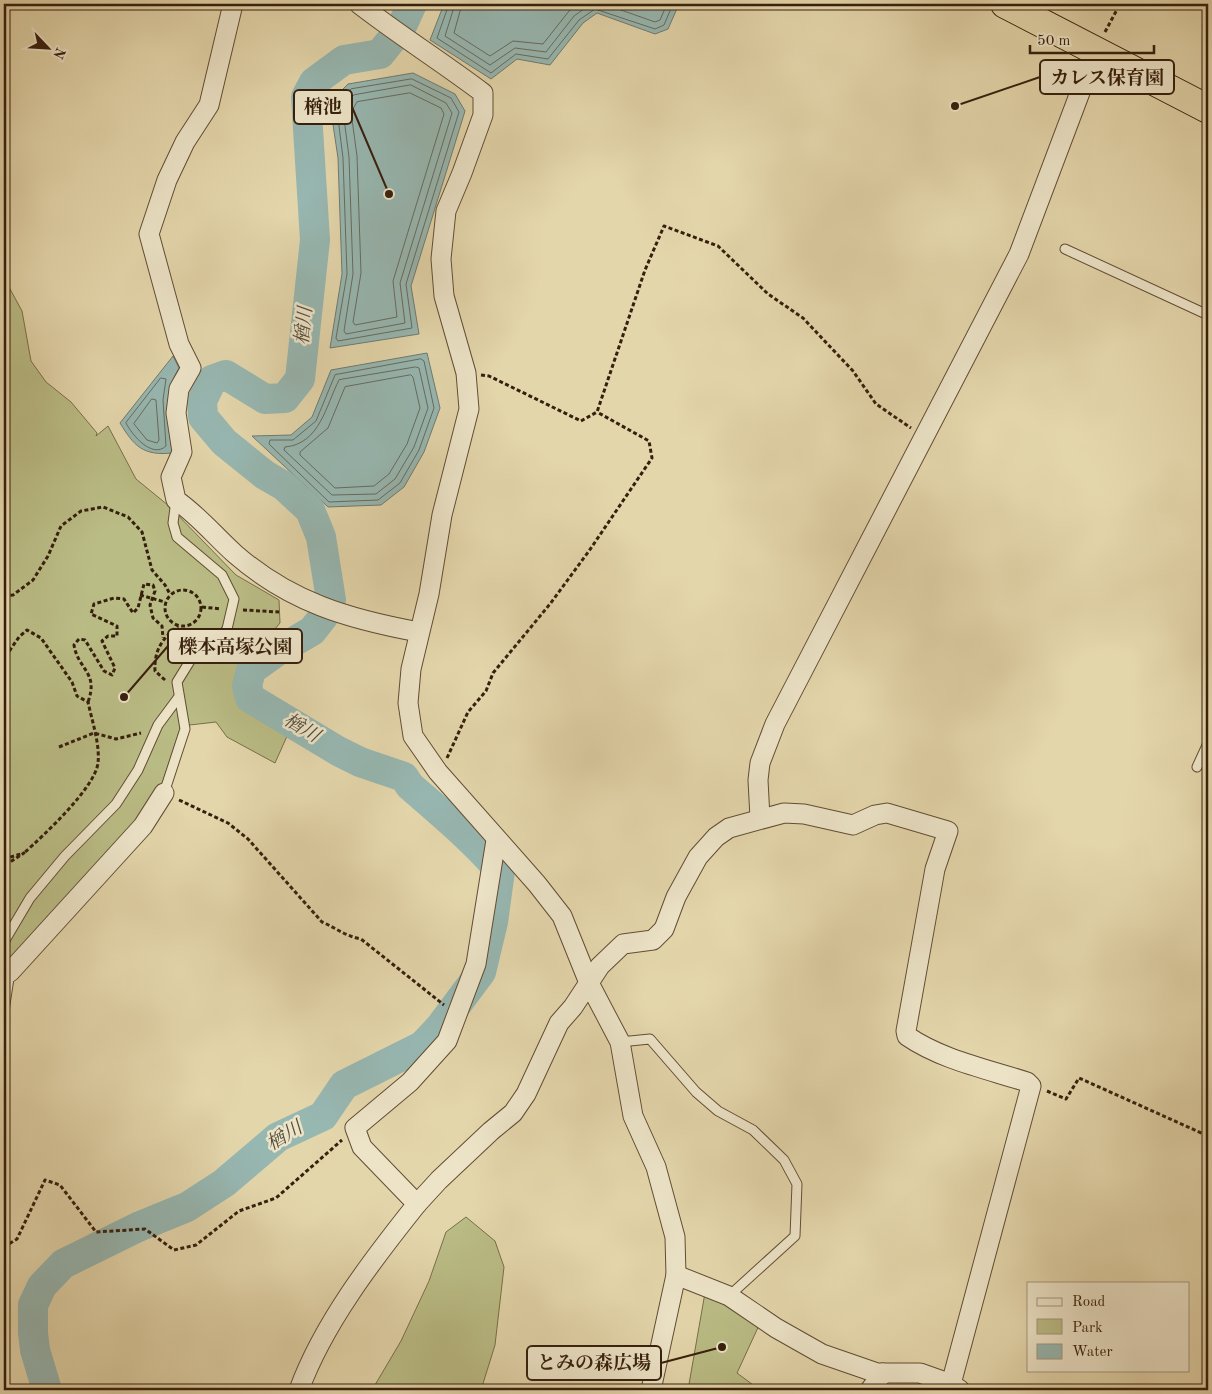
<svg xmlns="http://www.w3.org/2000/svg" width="1212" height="1394" viewBox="0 0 1212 1394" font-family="'Old Standard TT','Noto Serif JP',serif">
<rect width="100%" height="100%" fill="#e4d6ab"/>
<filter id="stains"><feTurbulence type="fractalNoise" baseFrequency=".004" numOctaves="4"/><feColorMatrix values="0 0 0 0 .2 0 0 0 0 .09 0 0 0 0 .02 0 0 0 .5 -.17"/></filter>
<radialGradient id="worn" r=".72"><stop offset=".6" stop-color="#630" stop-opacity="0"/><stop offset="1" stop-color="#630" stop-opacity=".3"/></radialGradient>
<g fill="#babc85" stroke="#786e49">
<path d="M4,278L22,311L31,361L46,382L71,402L97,433L96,436L108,426L136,479L169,506L236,575L279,600L280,623L241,669L246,711L288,734L275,763L227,737L216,722L181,726L159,793L4,979Z"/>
<path d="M466,1217L495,1241L504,1267L495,1345L481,1390H372L401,1341L429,1281L446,1232Z"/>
<path d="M706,1287L761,1321L737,1373L760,1390H688Z"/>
</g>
<g fill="#97b7b1" stroke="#707a6f">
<path d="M444,4H679L668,29L655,34L597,13L583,23L550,65L517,59L491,79L430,40Z"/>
<path d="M413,73L455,94L465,111L411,286L419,334L330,348L342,274L338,158L331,111L336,96L348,84Z"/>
<path d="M427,353L440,408L424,452L404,487L381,505L328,507L252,436L291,435L312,417L331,370Z"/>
<path d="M173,356L179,368C162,396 169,422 172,453C143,456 134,446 120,423Z"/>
</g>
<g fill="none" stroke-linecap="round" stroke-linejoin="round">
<g stroke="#666b5f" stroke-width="1">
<path d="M449,4L437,38L491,73L516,54L548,59L579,20L595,9L655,29L664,25L673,4"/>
<path d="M455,4L445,36L490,65L515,48L546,52L574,16L591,4"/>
<path d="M462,4L454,33L490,56L513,41L543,44L569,11L578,4"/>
<path d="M604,4L655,22L660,20L667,4"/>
<path d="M412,79L451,98L459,112L406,284L412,328L338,341L336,338L347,274L343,158L337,110L340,99L351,89Z"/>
<path d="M411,85L446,103L452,113L400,283L405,323L346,334L344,331L353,274L349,157L343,111L346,102L354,95Z"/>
<path d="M410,93L441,108L444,114L393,281L397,317L355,325L353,322L361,273L357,156L351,112L357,102Z"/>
<path d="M421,359L424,361L434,408L419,450L400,483L378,500L329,502L269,444L270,440H293L316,421L335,375Z"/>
<path d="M416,367L419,368L428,408L414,447L395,479L376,494L332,495L284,450L285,447C320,444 326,405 339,380Z"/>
<path d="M411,375L413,377L420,408L407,444L389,474L374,486L335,488L300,455V452L328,428L345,387Z"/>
<path d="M161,378L166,379L163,400L166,446C152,459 132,435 126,423Z"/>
<path d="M152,399L156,400L159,440L157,443L147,440L134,424Z"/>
</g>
<path stroke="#97b7b1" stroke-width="30" d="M47,1390L35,1350L33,1333V1305L42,1286L63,1264L138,1227L187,1207L224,1183L278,1137L323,1116L344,1085L422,1046L440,1027L481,972L493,922L500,871C474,840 441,813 410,786L404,777L360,762L338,751L250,698L247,686L251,670L276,652L312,631L323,617L331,600L321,537L310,510L284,486L265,475L224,442L203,417L202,401L212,380L226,375L265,399L285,398L300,379L315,240L306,97L314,82L344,60L380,54L401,28L412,4"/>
<defs>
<g id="service">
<path d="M1065,249L1208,315"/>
<path d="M1197,767L1208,743"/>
<path d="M164,793L185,729L177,682L193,656L208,653L227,629L234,599L222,575L177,537L173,523L176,500"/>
<path d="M4,942L30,898L65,856L116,804L138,770L158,725L178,698"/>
<path d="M4,1011L10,972L8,971"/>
<path d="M620,1042L650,1039L696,1092L718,1111L753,1130L784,1160L797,1184L795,1236L729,1296"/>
</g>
<g id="minor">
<path d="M233,4L209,105L185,142L167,180L149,234L179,344L191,368L179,389L176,413L182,452L171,477L176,500C198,515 215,536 235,554C290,602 348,619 419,632"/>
<path d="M359,4C399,35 442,62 483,93V115L462,173L446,211L441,259L444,296L466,373L469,409L442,515L429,594L411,669L408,703L413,736L438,772L537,884L562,916L589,983L620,1042L633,1116L656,1167L675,1237L676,1275L651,1390"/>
<path d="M760,818L758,780L760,763L775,724L1019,254L1096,50"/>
<path d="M10,972L143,826L164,793"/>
<path d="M417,1204L439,1180L491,1131L513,1113L526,1094L559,1023L573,1007L600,966L623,944L653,940L664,929L676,897L698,857L716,837L729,828L784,813L804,814L853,825L875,815L887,813L948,831L935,869L906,1031L907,1036C942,1060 987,1069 1027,1082L1031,1086L951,1384"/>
<path d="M676,1275L729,1296L776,1328L822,1354L877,1373H920L951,1384L960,1390"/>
<path d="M299,1390C323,1324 373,1259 417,1204L362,1147L355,1128L410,1082L447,1041L476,964L496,840"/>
<path d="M870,1390L883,1373"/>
</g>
<path id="trunk" d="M1005,4L1208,109"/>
</defs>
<use href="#service" stroke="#624d34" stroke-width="11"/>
<use href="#minor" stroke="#624d34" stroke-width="21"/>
<use href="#trunk" stroke="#361f0d" stroke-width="30"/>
<g stroke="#361f0d" stroke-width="3" stroke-dasharray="4 2.5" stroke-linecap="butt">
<path d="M1105,32L1120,4"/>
<path d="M481,375L489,376L581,421L597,412L645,270L664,226L718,246L768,294L803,318L853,371L876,404L911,428"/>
<circle cx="183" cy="608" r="18"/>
<path d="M140,595L165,602"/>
<path d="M4,596L13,595L33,580L48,556L61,526L81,511L103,507L128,517L142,532L152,570L165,585L170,594"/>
<path d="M202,607L221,609"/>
<path d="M243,610L279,612"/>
<path d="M4,654L8,653L19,637L27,630L41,638L72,682L77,696L88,702C92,721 100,744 98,763C95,788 43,836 24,853"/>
<path d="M165,680L155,671C154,650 162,639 178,626"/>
<path d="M88,702C99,672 78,670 74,645L79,639L85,640L104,671L112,675L115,668L102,641L108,636H117V626L91,614L94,604L114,598L124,599L133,613L138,608L144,584L153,585L155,591L150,605L153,618L162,626L163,638"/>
<path d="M59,747L94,733L116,739L141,733"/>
<path d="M447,758L468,712L486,691L493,673L550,604L589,551L652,458L649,441L597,412"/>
<path d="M179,800L228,823L248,839L322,922C336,928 345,936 361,939L444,1005"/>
<path d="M4,841H8L4,843"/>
<path d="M4,859L24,853L4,866"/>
<path d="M1047,1091L1066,1099L1079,1078L1208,1136"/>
<path d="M4,1247L17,1239L45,1180L60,1185L96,1232L145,1229L174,1250L196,1245L239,1211L276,1198L342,1140"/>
</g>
<use href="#service" stroke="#ede4c8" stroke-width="9"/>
<use href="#minor" stroke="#ede4c8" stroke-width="19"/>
<use href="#trunk" stroke="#e4d6ab" stroke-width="28"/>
</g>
<g text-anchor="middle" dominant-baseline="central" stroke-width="5" stroke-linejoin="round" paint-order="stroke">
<g font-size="19" font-style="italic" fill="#534d3e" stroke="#ede4c8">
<text transform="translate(305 326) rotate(-84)">楢川</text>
<text transform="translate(301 729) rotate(31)">楢川</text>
<text transform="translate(285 1137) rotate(-31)">楢川</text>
</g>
</g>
<path fill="none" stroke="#361f0d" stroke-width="2" d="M955 106L1040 77M389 194L352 107M124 697L168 646M722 1347L661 1363"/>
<g fill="#361f0d" stroke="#ede4c8" stroke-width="2">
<circle cx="955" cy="106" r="5"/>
<circle cx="389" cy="194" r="5"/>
<circle cx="124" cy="697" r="5"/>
<circle cx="722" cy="1347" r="5"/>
</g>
<g fill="#ede4c8" stroke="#361f0d" stroke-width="2">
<rect x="1040" y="60" width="134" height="34" rx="5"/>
<rect x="294" y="90" width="58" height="34" rx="5"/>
<rect x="168" y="629" width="134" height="34" rx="5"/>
<rect x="527" y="1346" width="134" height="34" rx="5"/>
</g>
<g font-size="19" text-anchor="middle" font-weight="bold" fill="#361f0d">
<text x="1107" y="84">カレス保育園</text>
<text x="323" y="113">楢池</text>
<text x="235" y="653">櫟本高塚公園</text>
<text x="594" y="1369">とみの森広場</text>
</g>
<rect width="1212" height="1394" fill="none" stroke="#e4d6ab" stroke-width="20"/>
<rect x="5" y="5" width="1202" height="1384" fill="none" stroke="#361f0d" stroke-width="2.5"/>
<rect x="10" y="10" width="1192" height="1374" fill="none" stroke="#361f0d"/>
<rect x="1027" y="1282" width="162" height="90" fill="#ede4c8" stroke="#a4957d"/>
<rect x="1037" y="1298" width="25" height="8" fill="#ede4c8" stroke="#a4957d"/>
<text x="1072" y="1306" font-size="15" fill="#361f0d">Road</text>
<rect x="1037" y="1319" width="25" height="15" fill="#babc85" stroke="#a4957d"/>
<text x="1072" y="1332" font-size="15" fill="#361f0d">Park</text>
<rect x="1037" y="1344" width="25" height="15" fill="#97b7b1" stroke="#a4957d"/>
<text x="1072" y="1356" font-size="15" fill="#361f0d">Water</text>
<g transform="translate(48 48) rotate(115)" stroke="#ede4c8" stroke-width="4" paint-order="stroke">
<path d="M0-4L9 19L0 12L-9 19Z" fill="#361f0d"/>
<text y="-8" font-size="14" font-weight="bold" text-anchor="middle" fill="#361f0d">N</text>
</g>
<path d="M1030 45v8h124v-8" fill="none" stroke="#361f0d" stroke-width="2.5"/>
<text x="1037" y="45" font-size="15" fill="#361f0d" stroke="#ede4c8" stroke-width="4" paint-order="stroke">50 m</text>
<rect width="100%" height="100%" filter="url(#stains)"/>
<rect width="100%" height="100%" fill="url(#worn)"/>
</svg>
